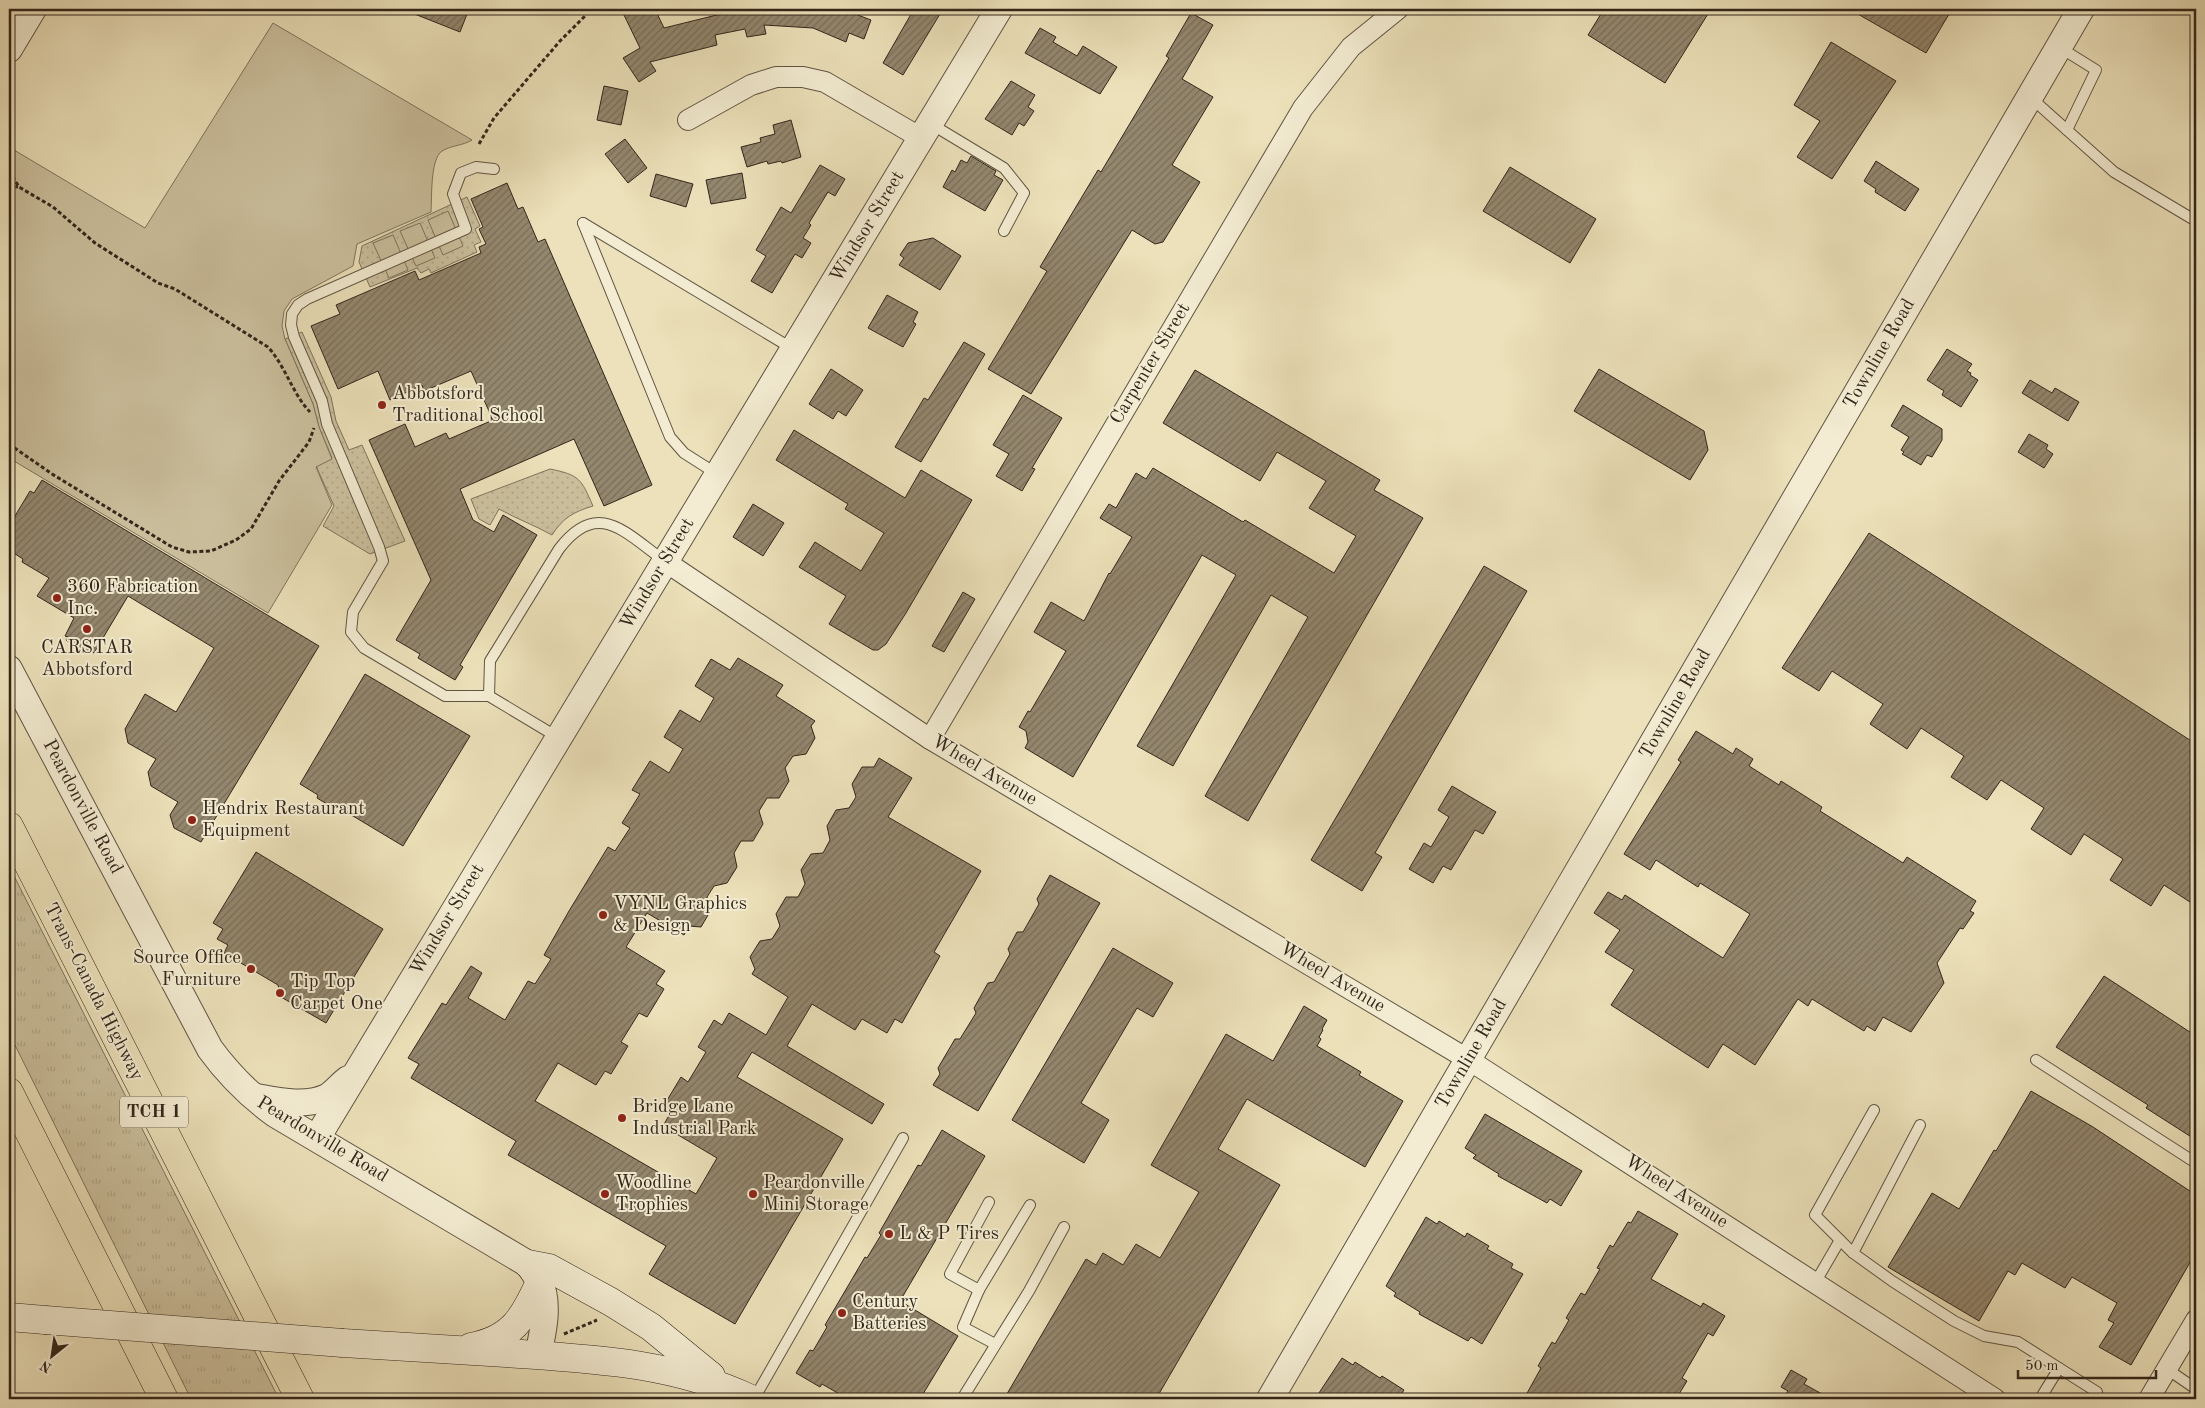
<svg xmlns="http://www.w3.org/2000/svg" width="2205" height="1408" viewBox="0 0 2205 1408" font-family="'Old Standard TT',serif">
<defs>
<pattern id="grass-tufts" width="24" height="20" patternUnits="userSpaceOnUse" patternTransform="scale(1.25)"><rect width="24" height="20" fill="#ccc19f"/><path d="M3 7l-1-3M5 7V3M7 7l1-3M15 17l-1-3M17 17v-4M19 17l1-3" fill="none" stroke="#b0a688"/></pattern>
<pattern id="park-dots" width="8" height="8" patternUnits="userSpaceOnUse" patternTransform="scale(1.25)"><rect width="8" height="8" fill="#ccc19f"/><path d="M2 2h.1M6 6h.1" fill="none" stroke="#b0a688" stroke-width="1.8" stroke-linecap="round"/></pattern>
<pattern id="building-hatch" width="6" height="6" patternUnits="userSpaceOnUse" patternTransform="scale(1.25)"><rect width="6" height="6" fill="#93876e"/><path d="M-1 1l2-2M0 6l6-6M5 7l2-2" fill="none" stroke="#796e5a"/></pattern>
</defs>
<rect width="100%" height="100%" fill="#ece1ba"/>
<filter id="stains"><feTurbulence type="fractalNoise" baseFrequency=".004" numOctaves="4"/><feColorMatrix values="0 0 0 0 .2 0 0 0 0 .09 0 0 0 0 .02 0 0 0 .5 -.17"/></filter>
<radialGradient id="worn" r=".72"><stop offset=".6" stop-color="#630" stop-opacity="0"/><stop offset="1" stop-color="#630" stop-opacity=".3"/></radialGradient>
<path fill="url(#grass-tufts)" stroke="#7f745d" d="M9,866L279,1399H191L9,1033Z"/>
<g fill="url(#park-dots)" stroke="#7f745d">
<path d="M467,197L480,226L475,229L481,242L474,245L477,252L431,273L429,269L421,273L417,268L370,287L359,262L362,246Z"/>
<path d="M302,332L331,397L336,421L349,450L362,445L405,541L370,554L323,526L334,506L316,466L332,458L319,427L313,404L285,339Z"/>
<path d="M550,469C580,475 581,479 593,506C573,512 563,518 552,535C534,525 517,519 499,509L490,525L479,519L471,499Z"/>
</g>
<g fill="#ccc19f" stroke="#7f745d">
<path d="M273,23L472,140C462,146 452,145 442,151C430,159 432,198 431,212L357,244L353,266L292,299L284,311L282,326L285,339L313,404L319,427L332,459L316,467L332,505L268,613L9,458V147L145,228Z"/>
<path d="M448,211L463,246L443,255L428,220Z"/>
<path d="M420,223L435,258L416,266L400,231Z"/>
<path d="M393,235L408,270L389,278L373,243Z"/>
</g>
<g fill="url(#building-hatch)" stroke="#32261b">
<path d="M402,9H469L460,32Z"/>
<path d="M632,9H655L664,28L741,9H842L871,20L864,39L849,33L846,42L813,28L764,25L766,34L747,37L745,29L715,35L717,45L650,62L656,71L639,82L623,58L640,48L623,13Z"/>
<path d="M914,9H943L903,75L883,63Z"/>
<path d="M1604,9H1711L1665,83L1588,35Z"/>
<path d="M1849,9H1952L1926,53Z"/>
<path d="M1191,13L1213,25L1182,79L1213,97L1172,165L1200,182L1163,242L1155,244L1132,230L1031,394L988,369L1047,271L1040,267L1098,170L1101,172L1169,58L1166,56Z"/>
<path d="M1040,28L1056,37L1053,42L1077,56L1083,46L1117,67L1100,94L1025,53Z"/>
<path d="M1831,42L1896,81L1832,179L1797,157L1820,121L1794,105Z"/>
<path d="M1011,81L1035,95L1028,107L1034,111L1024,126L1019,123L1012,135L985,119Z"/>
<path d="M604,86L628,91L621,125L597,120Z"/>
<path d="M791,120L801,157L782,163L781,161L768,164L767,161L747,167L741,147L761,142L760,138L775,134L773,125Z"/>
<path d="M625,139L647,168L628,183L605,154Z"/>
<path d="M971,156L996,171L994,175L1003,180L985,211L943,187L952,170L955,172L961,160L967,163Z"/>
<path d="M1876,161L1919,189L1905,211L1875,192L1876,189L1864,181Z"/>
<path d="M820,165L845,179L835,196L828,192L809,223L811,225L803,238L811,243L802,258L795,254L772,293L751,281L766,256L756,250L781,207L791,213Z"/>
<path d="M1510,167L1596,219L1570,263L1483,211Z"/>
<path d="M742,173L746,198L711,204L706,180Z"/>
<path d="M656,174L693,184L686,207L650,196Z"/>
<path d="M507,183L518,209L523,207L538,242L545,239L652,485L604,506L574,439L460,489L473,520L494,532L503,515L537,535L460,665L463,667L455,680L418,658L420,654L396,640L431,580L369,440L405,424L415,447L446,433L449,439L493,420L471,371L424,391L422,385L390,400L378,371L338,389L311,326L340,314L336,305L415,271L419,280L481,253L479,247L486,244L479,229L483,227L471,199Z"/>
<path d="M933,238L961,256L940,290L899,265L904,258L900,255L908,243Z"/>
<path d="M887,295L918,312L913,322L916,324L903,347L868,328Z"/>
<path d="M964,342L985,354L921,462L895,447L924,398L928,400Z"/>
<path d="M1947,349L1972,364L1967,371L1971,373L1970,375L1978,380L1961,407L1942,395L1944,391L1927,380Z"/>
<path d="M831,369L863,390L846,416L838,411L833,419L809,404Z"/>
<path d="M1599,369L1704,431L1708,450L1690,480L1574,411Z"/>
<path d="M1195,370L1380,480L1374,490L1423,518L1248,821L1205,796L1308,617L1271,595L1173,766L1137,746L1236,575L1202,555L1073,777L1025,748L1028,742L1026,731L1019,727L1028,711L1030,712L1066,651L1034,632L1051,602L1084,621L1109,573L1110,574L1132,537L1100,518L1109,504L1116,508L1136,473L1146,479L1153,468L1243,522L1245,520L1334,573L1356,536L1309,508L1326,481L1294,462L1277,452L1260,481L1163,423Z"/>
<path d="M2030,380L2052,393L2055,388L2079,402L2068,421L2022,393Z"/>
<path d="M1023,395L1062,418L1032,468L1035,469L1022,491L996,476L1009,454L993,445Z"/>
<path d="M1903,405L1942,429V440L1932,457L1927,455L1921,465L1902,454L1904,452L1901,450L1909,437L1891,426Z"/>
<path d="M794,430L905,498L921,470L972,500L906,613L886,644L878,650H873L829,624L846,596L799,567L815,542L861,571L884,533L845,509L848,504L776,460Z"/>
<path d="M2029,434L2048,445L2046,449L2053,454L2044,468L2018,452Z"/>
<path d="M42,480L319,646L201,842L174,828L170,815L178,802L151,786L148,772L156,759L128,743L125,729L145,694L176,712L214,648L128,596L94,653L88,650L87,653L66,640L68,637L65,636L74,618L37,596L49,578L22,562L23,559L9,550V526L30,491L34,493Z"/>
<path d="M753,504L784,523L763,556L733,537Z"/>
<path d="M1869,533L2196,744V906L2164,885L2151,906L2110,880L2123,859L2084,834L2071,855L2031,829L2044,808L2001,780L1987,800L1951,777L1964,756L1921,728L1907,749L1870,724L1883,704L1832,671L1819,691L1782,668Z"/>
<path d="M1484,566L1527,591L1375,853L1382,857L1362,891L1311,860Z"/>
<path d="M963,592L975,599L944,652L932,646Z"/>
<path d="M738,658L783,685L776,696L815,721L811,726L815,738L806,754L793,756L785,768L789,781L779,798H767L759,811L763,824L753,841H741L734,853L737,867L727,883L714,886L707,897L711,910L701,927L689,926L684,935L647,913L626,947L665,971L656,984L664,989L647,1017L639,1013L621,1042L628,1046L611,1074L605,1071L596,1085L558,1063L535,1101L696,1194L717,1158L663,1126L671,1112L663,1107L681,1077L688,1082L706,1052L698,1047L714,1020L722,1025L729,1013L766,1035L788,997L752,974L755,969L750,957L760,941L772,939L780,926L776,914L786,897H798L805,884L801,870L811,854L823,853L830,840L827,826L836,810L849,808L856,797L852,784L862,767H874L879,758L912,778L888,817L981,871L934,952L940,956L902,1023L895,1019L887,1033L862,1019L855,1030L812,1004L787,1046L884,1104L872,1124L752,1052L737,1077L843,1139L735,1324L649,1274L666,1246L508,1155L516,1141L411,1078L419,1064L408,1058L442,1003L446,1005L471,966L482,973L468,998L505,1020L528,981L535,984L551,959L544,955L569,911L608,847L615,851L630,828L622,823L640,794L632,790L650,761L669,773L683,749L664,737L680,710L700,722L714,698L695,686L711,659L730,670Z"/>
<path d="M365,674L470,736L403,846L333,804L332,807L317,798L318,795L300,784Z"/>
<path d="M1696,731L1733,754L1736,748L1753,759L1749,766L1779,785L1781,781L1822,807L1820,811L1903,863L1907,857L1976,901L1970,911L1974,913L1963,929L1960,928L1937,963L1944,983L1911,1032L1883,1017L1875,1031L1867,1026L1864,1031L1812,999L1808,1006L1798,999L1755,1065L1723,1044L1708,1068L1611,1005L1634,970L1605,952L1620,930L1594,913L1608,892L1622,900L1625,895L1723,958L1750,914L1700,883L1698,887L1656,860L1650,870L1624,854L1681,762L1678,760Z"/>
<path d="M1452,786L1496,812L1483,834L1475,830L1451,870L1443,866L1433,883L1409,869L1424,843L1431,847L1449,817L1438,810Z"/>
<path d="M256,852L383,929L326,1023L281,997L278,985L224,953L228,945L217,939L223,929L213,923Z"/>
<path d="M1050,875L1100,903L978,1111L933,1085L940,1074L938,1068L955,1039H960L976,1013L974,1008L988,983L994,982L1010,954L1008,949L1017,932H1023L1039,904L1037,899Z"/>
<path d="M1113,948L1173,983L1153,1017L1137,1008L1081,1103L1109,1120L1084,1163L1012,1120Z"/>
<path d="M2104,976L2196,1036V1140L2146,1108L2148,1105L2056,1047Z"/>
<path d="M1304,1006L1327,1020L1322,1029L1323,1030L1319,1037L1321,1039L1317,1046L1361,1072L1359,1075L1403,1101L1365,1167L1247,1099L1218,1149L1280,1185L1156,1399H1004L1086,1259L1096,1265L1103,1253L1123,1265L1136,1244L1160,1258L1199,1192L1151,1165L1226,1034L1273,1061Z"/>
<path d="M2031,1091L2093,1127L2196,1195V1252L2131,1365L2099,1347L2114,1323L2108,1320L2117,1303L2072,1277L2065,1288L2022,1263L2015,1275L2008,1271L1979,1321L1888,1267L1932,1193L1959,1209L1994,1150L1996,1151Z"/>
<path d="M1485,1114L1582,1171L1561,1206L1550,1199L1547,1203L1498,1176L1499,1174L1473,1158L1476,1155L1465,1148Z"/>
<path d="M942,1130L985,1156L900,1301L958,1336L920,1399H848L822,1384L820,1387L796,1373L810,1350L813,1351L827,1327L825,1325L838,1303L865,1257L867,1258L881,1235L879,1233L918,1165L921,1166Z"/>
<path d="M1638,1211L1678,1234L1651,1279L1701,1307L1703,1303L1725,1316L1713,1336L1708,1333L1682,1378L1687,1381L1676,1399H1534L1526,1395L1541,1368L1538,1366L1552,1342L1555,1344L1569,1320L1566,1318L1581,1293L1585,1295L1600,1269L1597,1268L1610,1245L1613,1247L1628,1222L1631,1223Z"/>
<path d="M1426,1217L1437,1224L1439,1221L1465,1237L1467,1233L1489,1246L1487,1249L1513,1264L1511,1268L1523,1274L1482,1344L1471,1337L1468,1341L1419,1314L1420,1312L1394,1296L1396,1293L1386,1286Z"/>
<path d="M1342,1358L1353,1365L1355,1362L1380,1378L1382,1376L1404,1390L1398,1399H1315Z"/>
<path d="M1791,1370L1807,1379L1804,1384L1831,1399H1783L1788,1391L1781,1387Z"/>
</g>
<g fill="none" stroke-linecap="round" stroke-linejoin="round">
<defs>
<g id="service">
<path d="M2059,47L2096,70L2067,130"/>
<path d="M2030,97L2114,172L2196,221"/>
<path d="M931,124L1004,168L1024,193L1004,231"/>
<path d="M583,223L670,437L684,453L717,474"/>
<path d="M583,223L793,349"/>
<path d="M489,696H445L364,648L351,632L353,612L383,561L379,547L327,424L322,401L294,337L291,325L292,314L298,305L307,299L466,229L453,194L461,173L476,167L494,169"/>
<path d="M559,738L489,696L490,661L559,549C598,498 625,533 665,561"/>
<path d="M2036,1060L2196,1163"/>
<path d="M1874,1110L1815,1215L1853,1253L1892,1281L1954,1321L1984,1336L2018,1342L2059,1368"/>
<path d="M1853,1253L1920,1125"/>
<path d="M1815,1283L1840,1240"/>
<path d="M979,1290L950,1274L989,1202"/>
<path d="M995,1344L963,1327L979,1290L1030,1205"/>
<path d="M2167,1369L2196,1389"/>
<path d="M754,1399L903,1138"/>
<path d="M962,1399L1029,1291L1064,1227"/>
<path d="M2040,1399L2059,1368L2097,1392"/>
</g>
<g id="minor">
<path d="M688,120L751,85L776,77H803L825,82L921,138"/>
<path d="M666,562L930,739L1469,1060L1995,1399"/>
<path d="M930,739L1303,108L1351,47L1398,9"/>
<path d="M2149,1399L2196,1320"/>
</g>
<g id="tertiary">
<path d="M9,49L33,9"/>
<path d="M9,669L210,1049C229,1075 249,1095 275,1114L528,1264C532,1270 536,1275 539,1281C550,1302 543,1333 538,1355"/>
<path d="M257,1097C279,1101 305,1107 327,1097C334,1093 341,1084 348,1079"/>
<path d="M317,1138L999,9"/>
<path d="M1270,1399L2081,9"/>
</g>
<g id="secondary">
<path d="M528,1264L549,1268L611,1302L651,1327L711,1376"/>
<path d="M9,1317L45,1320"/>
<path d="M343,1343C398,1346 452,1350 506,1353C592,1359 673,1362 751,1399"/>
<path d="M471,1347C513,1339 524,1317 540,1282"/>
</g>
<g id="motorway">
<path d="M9,826L300,1399"/>
<path d="M9,1092L164,1399"/>
</g>
</defs>
<use href="#service" stroke="#605543" stroke-width="12"/>
<use href="#minor" stroke="#605543" stroke-width="22"/>
<use href="#tertiary" stroke="#605543" stroke-width="28"/>
<use href="#secondary" stroke="#32261b" stroke-width="29"/>
<use href="#motorway" stroke="#32261b" stroke-width="29"/>
<g stroke="#32261b" stroke-width="3" stroke-dasharray="4 2.5" stroke-linecap="butt">
<path d="M479,144L494,118L560,41L592,9"/>
<path d="M9,171L19,187L53,207L95,243L158,283L175,289L268,347C286,367 292,393 310,412"/>
<path d="M9,186L18,187"/>
<path d="M9,444L52,474L172,547L189,552L211,551L236,540L251,529L279,481L309,442L314,428"/>
<path d="M564,1334L597,1320"/>
</g>
<use href="#service" stroke="#f3ecd2" stroke-width="10"/>
<use href="#minor" stroke="#f3ecd2" stroke-width="20"/>
<use href="#tertiary" stroke="#f3ecd2" stroke-width="26"/>
<use href="#secondary" stroke="#f3ecd2" stroke-width="28"/>
<use href="#motorway" stroke="#ece1ba" stroke-width="28"/>
<defs>
<path id="secondary-bridge" d="M45,1320L343,1343"/>
</defs>
<use href="#secondary-bridge" stroke="#32261b" stroke-width="29" stroke-linecap="butt"/>
<use href="#secondary-bridge" stroke="#f3ecd2" stroke-width="28"/>
</g>
<g fill="#8f2418" stroke="#f3ecd2" stroke-width="2">
<circle cx="382" cy="405" r="5"/>
<circle cx="57" cy="598" r="5"/>
<circle cx="87" cy="629" r="5"/>
<circle cx="192" cy="820" r="5"/>
<circle cx="603" cy="915" r="5"/>
<circle cx="251" cy="969" r="5"/>
<circle cx="280" cy="993" r="5"/>
<circle cx="622" cy="1118" r="5"/>
<circle cx="605" cy="1194" r="5"/>
<circle cx="753" cy="1194" r="5"/>
<circle cx="889" cy="1234" r="5"/>
<circle cx="842" cy="1313" r="5"/>
</g>
<g text-anchor="middle" dominant-baseline="central" stroke-width="4" stroke-linejoin="round" paint-order="stroke">
<rect fill="#f3ecd2" stroke="#6c6152" stroke-width="1" x="120" y="1096.5" width="68" height="31" rx="4"/>
<g font-size="18" font-weight="bold" fill="#32261b">
<text x="154" y="1112">TCH 1</text>
</g>
<g font-size="19" fill="#32261b" stroke="#f3ecd2">
<text transform="translate(868 227) rotate(-59)">Windsor Street</text>
<text transform="translate(1880 354) rotate(-60)">Townline Road</text>
<text transform="translate(1151 364) rotate(-59)">Carpenter Street</text>
<text transform="translate(658 574) rotate(-59)">Windsor Street</text>
<text transform="translate(1676 704) rotate(-60)">Townline Road</text>
<text transform="translate(984 771) rotate(31)">Wheel Avenue</text>
<text transform="translate(82 807) rotate(62)">Peardonville Road</text>
<text transform="translate(448 920) rotate(-59)">Windsor Street</text>
<text transform="translate(1332 978) rotate(31)">Wheel Avenue</text>
<text transform="translate(93 992) rotate(63)">Trans-Canada Highway</text>
<text transform="translate(1472 1054) rotate(-60)">Townline Road</text>
<text transform="translate(322 1140) rotate(31)">Peardonville Road</text>
<text transform="translate(1676 1192) rotate(33)">Wheel Avenue</text>
</g>
<g font-size="19" fill="#32261b" stroke="#f3ecd2" text-anchor="start">
<text x="392" y="394">Abbotsford<tspan x="392" dy="22">Traditional School</tspan></text>
<text x="67" y="587">360 Fabrication<tspan x="67" dy="22">Inc.</tspan></text>
<text x="87" y="648" text-anchor="middle">CARSTAR<tspan x="87" dy="22">Abbotsford</tspan></text>
<text x="202" y="809">Hendrix Restaurant<tspan x="202" dy="22">Equipment</tspan></text>
<text x="613" y="904">VYNL Graphics<tspan x="613" dy="22">&amp; Design</tspan></text>
<text x="241" y="958" text-anchor="end">Source Office<tspan x="241" dy="22">Furniture</tspan></text>
<text x="290" y="982">Tip Top<tspan x="290" dy="22">Carpet One</tspan></text>
<text x="632" y="1107">Bridge Lane<tspan x="632" dy="22">Industrial Park</tspan></text>
<text x="615" y="1183">Woodline<tspan x="615" dy="22">Trophies</tspan></text>
<text x="763" y="1183">Peardonville<tspan x="763" dy="22">Mini Storage</tspan></text>
<text x="899" y="1234">L &amp; P Tires</text>
<text x="852" y="1302">Century<tspan x="852" dy="22">Batteries</tspan></text>
</g>
</g>
<rect width="2205" height="1408" fill="none" stroke="#ece1ba" stroke-width="30"/>
<rect x="10" y="10" width="2185" height="1388" fill="none" stroke="#32261b" stroke-width="2.5"/>
<rect x="15" y="15" width="2175" height="1378" fill="none" stroke="#32261b"/>
<g transform="translate(52 1356) rotate(210)" stroke="#f3ecd2" stroke-width="4" paint-order="stroke">
<path d="M0-4L9 19L0 12L-9 19Z" fill="#32261b"/>
<text y="-8" font-size="14" font-weight="bold" text-anchor="middle" fill="#32261b">N</text>
</g>
<path d="M2018 1370v8h138v-8" fill="none" stroke="#32261b" stroke-width="2.5"/>
<text x="2025" y="1370" font-size="15" fill="#32261b" stroke="#f3ecd2" stroke-width="4" paint-order="stroke">50 m</text>
<rect width="100%" height="100%" filter="url(#stains)"/>
<rect width="100%" height="100%" fill="url(#worn)"/>
</svg>
